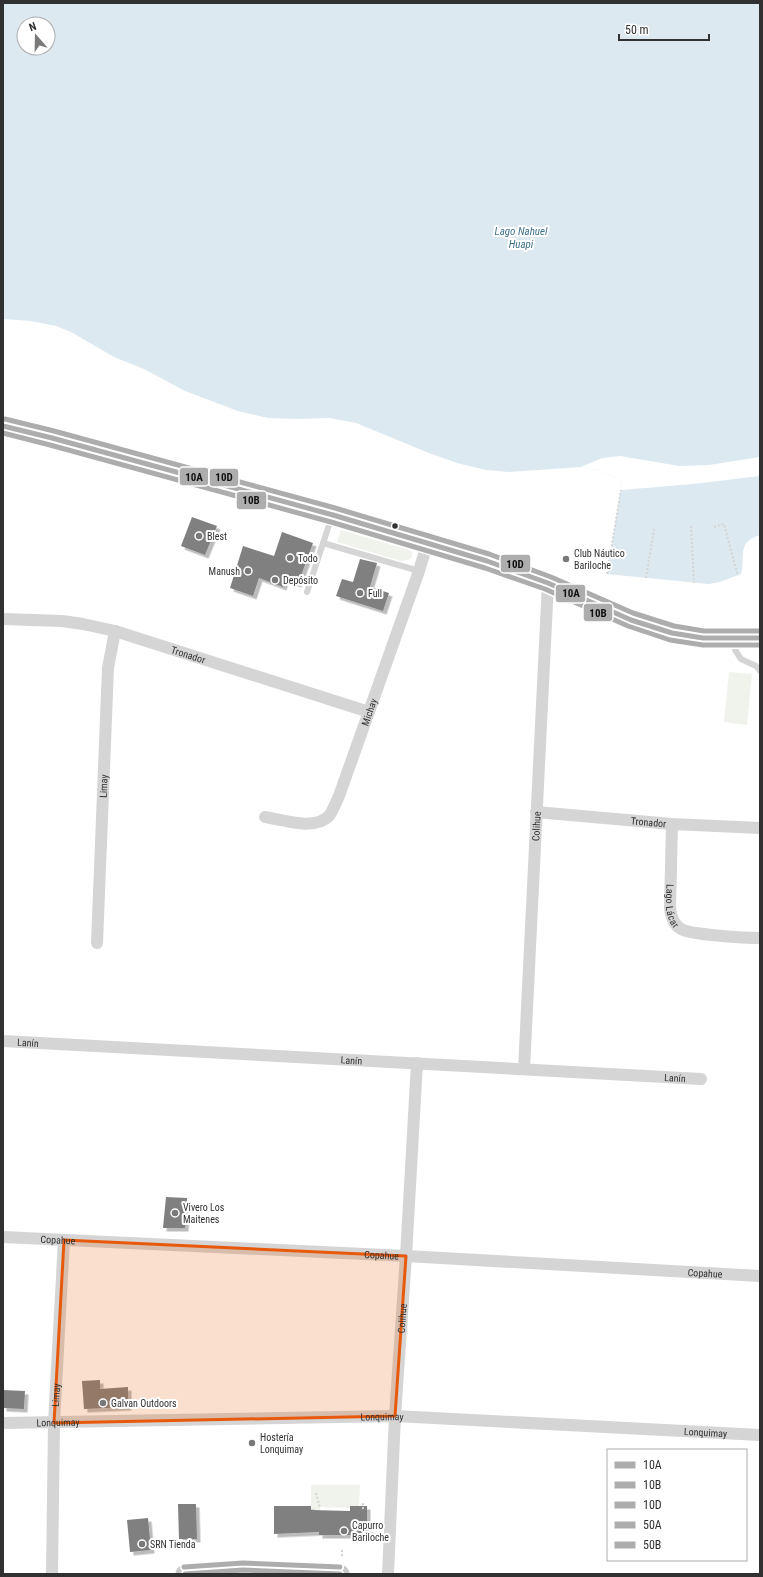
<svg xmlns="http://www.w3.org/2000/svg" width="763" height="1577" viewBox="0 0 763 1577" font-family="'Roboto Condensed',sans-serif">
<defs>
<filter id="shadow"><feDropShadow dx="3.5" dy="3.5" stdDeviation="0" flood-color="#0004"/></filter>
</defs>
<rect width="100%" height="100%" fill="#fff"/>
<g fill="#f0f3ec">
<path d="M341,530L409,550L412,552V557L408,560L401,561L337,542Z"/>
<path d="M729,672L752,674L747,725L724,722Z"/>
<path d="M311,1485H360L359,1506L350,1508L320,1507V1523L311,1522Z"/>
</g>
<path fill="#dce9f1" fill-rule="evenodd" d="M3,3H760V535C736,542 746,557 741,574L720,582L708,584L607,574L622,482L609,474L597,470L581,467L509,472L486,470L457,463L429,453L356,423L330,418L297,419L268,418L238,411L185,391L144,369L114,357L71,332L56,326L31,321L3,319ZM24,24H48V48H24Z"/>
<path fill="#fff" d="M620,456L679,466L709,465L760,457V476L693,484L621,490L622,482L609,474L597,470L581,467L602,458Z"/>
<g fill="#808080" filter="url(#shadow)">
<path d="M192,517L217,526L205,555L181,546Z"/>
<path d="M282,532L313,543L298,584L285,580L283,587L259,578L253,596L230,588L243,546L274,556Z"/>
<path d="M360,559L377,563L370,587L389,593L383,611L336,596L342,579L353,582Z"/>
<path d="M166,1197L187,1198L185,1228H163Z"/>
<path d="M100,1380V1389L128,1387V1407L84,1409L82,1381Z"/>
<path d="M3,1390L25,1391L24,1409L3,1408Z"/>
<path d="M178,1504H196L197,1539H179Z"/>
<path d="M274,1506H311V1510L350,1511V1506H367V1539H351V1535H319V1532L274,1534Z"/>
<path d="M148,1518L151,1550L130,1552L127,1520Z"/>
</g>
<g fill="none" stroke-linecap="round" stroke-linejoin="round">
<g stroke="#d4d4d4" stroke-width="2" stroke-dasharray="2 2" stroke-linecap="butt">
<path d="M691,526L694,583"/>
<path d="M714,527L724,524L738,576"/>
<path d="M607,574L621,490"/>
<path d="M646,578L654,529"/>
<path d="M316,1493L320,1508"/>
<path d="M363,1509V1503"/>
<path d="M368,1528H372V1539"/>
<path d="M342,1556V1549"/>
</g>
<g stroke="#d5d5d5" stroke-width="6">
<path d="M323,543L419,571"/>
<path d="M307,592L332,516"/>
<path d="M736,641L735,650L741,659L756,666L760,671"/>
</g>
<g stroke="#d5d5d5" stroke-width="12">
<path id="s1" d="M3,619L62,621L83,624L115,631L369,712"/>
<path id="s2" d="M536,812L672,824L760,828"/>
<path id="s3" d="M265,817C284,820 314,831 329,816C333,811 336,802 339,796L419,571L427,544"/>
<path id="s4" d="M672,824L670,908C671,916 674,925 681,929C691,935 747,938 760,938"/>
<path id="s5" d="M97,943L108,668L115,631"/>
<path id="s6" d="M3,1041L701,1079"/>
<path id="s7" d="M524,1069L548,583"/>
<path id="s8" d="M3,1237L406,1256L760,1276"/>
<path id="s9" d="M3,1423L395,1416L760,1435"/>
<path id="s10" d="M52,1574L54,1423L64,1240"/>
<path id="s11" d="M388,1574L395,1416L406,1256L417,1063"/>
</g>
<g stroke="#c9c9c9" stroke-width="19">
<path d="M3,426L52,438L333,515L487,561L548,583L631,620L672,633L703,638L736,639L760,638"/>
<path d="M185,1574C236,1567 289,1571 340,1574"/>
</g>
<defs>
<path id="bus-1" d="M3,426L52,438L333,515L487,561L548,583L631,620L672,633L703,638H760"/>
<path id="bus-2" d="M3,433L50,445L331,522L485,568L545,589L628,626L670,640L703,645H760"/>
<path id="bus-3" d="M5,419L54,431L335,508L489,554L551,577L633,613L674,626L704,631H760"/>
<path id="bus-4" d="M185,1574L243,1570L340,1574"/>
<path id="bus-5" d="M184,1567L243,1563L340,1567"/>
</defs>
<use href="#bus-1" stroke="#fff" stroke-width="8"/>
<use href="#bus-2" stroke="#fff" stroke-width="8"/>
<use href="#bus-3" stroke="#fff" stroke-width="8"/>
<use href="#bus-4" stroke="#fff" stroke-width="8"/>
<use href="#bus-5" stroke="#fff" stroke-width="8"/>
<use href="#bus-1" stroke="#adadad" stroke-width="5"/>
<use href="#bus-2" stroke="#adadad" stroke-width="5"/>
<use href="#bus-3" stroke="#adadad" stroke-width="5"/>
<use href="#bus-4" stroke="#adadad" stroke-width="5"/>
<use href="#bus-5" stroke="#adadad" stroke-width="5"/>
</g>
<path fill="#e8590c" fill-opacity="0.2" stroke="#e8590c" stroke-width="3" stroke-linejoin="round" d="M64,1240L406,1256L395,1416L54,1423Z"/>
<circle fill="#313131" stroke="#fff" stroke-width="1.5" cx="395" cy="526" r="3.5"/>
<g fill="#797979" stroke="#fff" stroke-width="1.5">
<circle cx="199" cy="536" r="4"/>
<circle cx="290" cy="558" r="4"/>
<circle cx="566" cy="559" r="4"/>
<circle cx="248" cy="571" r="4"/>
<circle cx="275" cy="580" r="4"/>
<circle cx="360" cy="593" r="4"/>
<circle cx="175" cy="1213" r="4"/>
<circle cx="103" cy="1403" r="4"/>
<circle cx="252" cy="1443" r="4"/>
<circle cx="344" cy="1531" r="4"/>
<circle cx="142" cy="1544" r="4"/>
</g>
<g text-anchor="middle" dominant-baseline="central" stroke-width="4" stroke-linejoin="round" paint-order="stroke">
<g font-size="10" fill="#313131" stroke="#fff" text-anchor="start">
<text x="207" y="536">Blest</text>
<text x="574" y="553">Club Náutico<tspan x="574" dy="12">Bariloche</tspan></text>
<text x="298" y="558">Todo</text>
<text x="240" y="571" text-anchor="end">Manush</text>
<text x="283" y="580">Depósito</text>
<text x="368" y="593">Full</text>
<text x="183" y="1207">Vivero Los<tspan x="183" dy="12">Maitenes</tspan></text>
<text x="111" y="1403">Galvan Outdoors</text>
<text x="260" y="1437">Hostería<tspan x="260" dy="12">Lonquimay</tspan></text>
<text x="352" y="1525">Capurro<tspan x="352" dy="12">Bariloche</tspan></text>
<text x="150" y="1544">SRN Tienda</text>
</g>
<g font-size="10" fill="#313131" stroke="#fff">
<text stroke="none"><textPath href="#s1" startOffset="190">Tronador</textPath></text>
<text stroke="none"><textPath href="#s3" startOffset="178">Michay</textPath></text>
<text stroke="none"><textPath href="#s5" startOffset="157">Limay</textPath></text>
<text stroke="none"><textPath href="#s2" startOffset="113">Tronador</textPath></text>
<text stroke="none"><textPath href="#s7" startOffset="243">Colihue</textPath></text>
<text stroke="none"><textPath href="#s4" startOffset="82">Lago Lácar</textPath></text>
<text stroke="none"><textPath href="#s6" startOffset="25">Lanín</textPath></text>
<text stroke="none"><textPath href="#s6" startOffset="349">Lanín</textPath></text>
<text stroke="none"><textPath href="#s6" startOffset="673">Lanín</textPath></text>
<text stroke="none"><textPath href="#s8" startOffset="55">Copahue</textPath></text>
<text stroke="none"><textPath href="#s8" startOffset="379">Copahue</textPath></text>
<text stroke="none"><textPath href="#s8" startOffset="703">Copahue</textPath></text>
<text stroke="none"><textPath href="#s11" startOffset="256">Colihue</textPath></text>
<text stroke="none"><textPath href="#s10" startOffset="179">Limay</textPath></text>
<text stroke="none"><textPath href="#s9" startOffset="379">Lonquimay</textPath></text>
<text stroke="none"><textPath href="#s9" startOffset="55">Lonquimay</textPath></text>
<text stroke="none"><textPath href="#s9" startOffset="703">Lonquimay</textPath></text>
</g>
<g font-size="11" font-style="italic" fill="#42738f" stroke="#fff">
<text x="521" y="231">Lago Nahuel<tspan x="521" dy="13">Huapi</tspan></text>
</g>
</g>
<g stroke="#fff" stroke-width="1.5">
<rect x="179" y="467" width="30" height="19" rx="4" fill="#adadad"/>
<rect x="209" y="468" width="30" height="19" rx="4" fill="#adadad"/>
<rect x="236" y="491" width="31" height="19" rx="4" fill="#adadad"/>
<rect x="500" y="554" width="31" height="19" rx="4" fill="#adadad"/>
<rect x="555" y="584" width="31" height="19" rx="4" fill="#adadad"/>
<rect x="583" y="603" width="30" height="19" rx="4" fill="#adadad"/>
</g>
<g font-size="11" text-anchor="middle" font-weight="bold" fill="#111">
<text x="194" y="481">10A</text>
<text x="224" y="481">10D</text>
<text x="251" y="504">10B</text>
<text x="515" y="568">10D</text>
<text x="571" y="597">10A</text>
<text x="598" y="617">10B</text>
</g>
<rect width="763" height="1577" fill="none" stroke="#313131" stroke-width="8"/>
<rect x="607" y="1449" width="140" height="112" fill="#ffffff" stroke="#adadad"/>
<rect x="615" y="1462" width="20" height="6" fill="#adadad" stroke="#adadad"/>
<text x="643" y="1469" font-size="12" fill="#313131">10A</text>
<rect x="615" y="1482" width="20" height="6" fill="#adadad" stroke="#adadad"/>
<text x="643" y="1489" font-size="12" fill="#313131">10B</text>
<rect x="615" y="1502" width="20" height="6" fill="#adadad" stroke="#adadad"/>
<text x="643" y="1509" font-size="12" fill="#313131">10D</text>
<rect x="615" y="1522" width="20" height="6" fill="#adadad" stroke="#adadad"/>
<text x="643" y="1529" font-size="12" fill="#313131">50A</text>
<rect x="615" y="1542" width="20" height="6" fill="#adadad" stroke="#adadad"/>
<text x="643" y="1549" font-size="12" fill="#313131">50B</text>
<g transform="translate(36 36) rotate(340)"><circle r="19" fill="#ffffff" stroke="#adadad"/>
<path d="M0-3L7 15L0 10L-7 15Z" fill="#797979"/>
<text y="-6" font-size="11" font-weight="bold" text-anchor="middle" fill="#313131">N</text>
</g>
<path d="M619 34v6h90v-6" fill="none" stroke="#313131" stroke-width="2"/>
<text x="625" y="34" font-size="12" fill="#313131" stroke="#ffffff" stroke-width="3" paint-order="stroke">50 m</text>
</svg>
